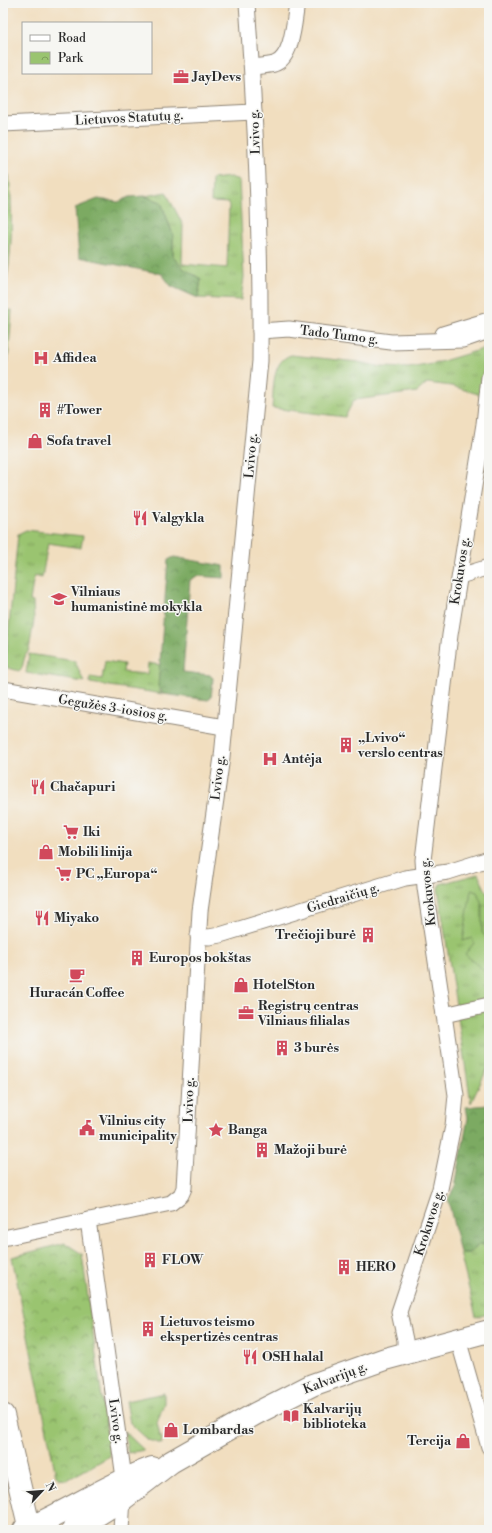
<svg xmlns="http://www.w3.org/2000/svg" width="492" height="1533" viewBox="0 0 492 1533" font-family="'Libre Bodoni',serif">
<defs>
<pattern id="grass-tufts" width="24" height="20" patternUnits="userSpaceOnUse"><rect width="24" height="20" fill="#9ac470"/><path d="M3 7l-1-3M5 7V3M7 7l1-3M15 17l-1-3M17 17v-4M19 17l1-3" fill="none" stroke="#7e9f5c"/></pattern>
<pattern id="forest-crowns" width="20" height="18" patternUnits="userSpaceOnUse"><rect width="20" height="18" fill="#7baa62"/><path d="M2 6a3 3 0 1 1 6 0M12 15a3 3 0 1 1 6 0" fill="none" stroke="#658b51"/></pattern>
<pattern id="park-crowns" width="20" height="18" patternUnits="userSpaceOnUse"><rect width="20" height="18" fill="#9ac470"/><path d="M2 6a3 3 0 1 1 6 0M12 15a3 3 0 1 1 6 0" fill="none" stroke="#7e9f5c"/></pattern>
</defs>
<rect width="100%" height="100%" fill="#f6f6f2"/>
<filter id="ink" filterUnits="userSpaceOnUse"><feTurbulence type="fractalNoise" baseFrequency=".025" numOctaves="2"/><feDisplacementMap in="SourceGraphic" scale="8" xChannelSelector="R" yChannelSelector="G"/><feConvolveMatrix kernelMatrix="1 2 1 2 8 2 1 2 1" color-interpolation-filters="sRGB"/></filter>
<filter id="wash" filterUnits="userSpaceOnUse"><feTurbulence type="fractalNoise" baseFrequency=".012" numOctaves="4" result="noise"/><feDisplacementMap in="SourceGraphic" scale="16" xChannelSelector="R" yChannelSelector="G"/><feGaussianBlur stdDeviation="0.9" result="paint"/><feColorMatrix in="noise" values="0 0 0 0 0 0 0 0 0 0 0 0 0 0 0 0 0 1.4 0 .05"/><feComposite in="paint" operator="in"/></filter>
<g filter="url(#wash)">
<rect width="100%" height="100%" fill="#f1debf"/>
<g fill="url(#grass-tufts)" stroke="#62784e">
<path d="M4,172L9,175C13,206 13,264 3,293Z"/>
<path d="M230,177L239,180L244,277L241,300L198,298L201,279L184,269L173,257V235L161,202L145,196L166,192L183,225L182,264L227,268L229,203L211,202L212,179Z"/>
<path d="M12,310L8,362L3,361V314L4,311Z"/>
<path d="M486,348L481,395L452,386L427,383L417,392L354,400L345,417L272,408C274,390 271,361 291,355L358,362L382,367L409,368L433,364Z"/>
<path d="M26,530L83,536L81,548L48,543L42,578L34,576L30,601L33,602L34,620L29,650L25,656L22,668L19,671L5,667L18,534Z"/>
<path d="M29,654L75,661L84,682L26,673Z"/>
<path d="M105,661L124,664L123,672L147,674L148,663L160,665L159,691L163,694L90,683V677L102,679Z"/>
<path d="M478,874L489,897V1065L471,1103L438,888L440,884Z"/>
<path d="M480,1244H489V1314L476,1317L460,1253H470Z"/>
<path d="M164,1393V1403L157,1423L162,1444L148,1440L130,1423L126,1401Z"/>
<path d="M124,1431L144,1450L128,1453Z"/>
</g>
<g fill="url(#forest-crowns)" stroke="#536a46">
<path d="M144,196L161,202L173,235V257L184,269L201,279L198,298L171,286L162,274L79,257L75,208L98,199L118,202L130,197Z"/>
<path d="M174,557L224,566V578L197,576L190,580L183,672L210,675L213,678L211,698L208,700L163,694L158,686L168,560Z"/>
<path d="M488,1105L489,1244H480L470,1253H460L448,1199L455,1187L468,1118L466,1107Z"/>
</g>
<path fill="url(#park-crowns)" stroke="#62784e" d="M65,1243L82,1254L110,1456L67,1480L59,1479L56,1476L12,1257Z"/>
<path fill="#9ac470" stroke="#62784e" d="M471,890L477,892L482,904V933L489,939L488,974L465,954L474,943L472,938L463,941Z"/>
</g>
<g filter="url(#ink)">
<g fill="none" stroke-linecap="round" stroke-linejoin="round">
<defs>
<g id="minor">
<path d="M252,67C259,66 267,66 274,64C293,58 294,20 297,3"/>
<path d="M3,124L254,112"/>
<path d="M260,331L289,329L391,342L463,340L489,331"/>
<path d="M443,334L489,320"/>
<path d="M460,576L489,567"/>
<path d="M3,689L224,727"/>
<path d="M198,936L209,937L220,935L405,878L448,872L489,859"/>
<path d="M444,1015L489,1005"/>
<path d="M88,1220L124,1478"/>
<path d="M3,1238L171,1203L181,1195L184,1188L200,911L222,757L260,361C261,241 256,122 247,3"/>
<path d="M458,1339L489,1447"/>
<path d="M405,1354V1340L399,1312L440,1189L453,1126L456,1095L425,888L423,860L450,635L484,424L489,377"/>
<path d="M121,1530L123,1499"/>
</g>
<g id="primary">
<path d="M3,1415L30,1530"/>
<path d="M24,1530C68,1512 107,1484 152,1468"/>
<path d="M73,1530L123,1499L171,1462L255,1414L312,1385L385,1359L489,1331"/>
</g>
</defs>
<use href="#minor" stroke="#8e8475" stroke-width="17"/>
<use href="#primary" stroke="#8e8475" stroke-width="24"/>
<use href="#minor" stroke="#fff" stroke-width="15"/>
<use href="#primary" stroke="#fff" stroke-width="22"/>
</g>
</g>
<defs>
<symbol id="office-bare" viewBox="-9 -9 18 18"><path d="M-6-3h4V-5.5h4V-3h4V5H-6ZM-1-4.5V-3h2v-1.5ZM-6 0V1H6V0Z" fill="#d1495b" stroke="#f6f6f2" stroke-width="2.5" paint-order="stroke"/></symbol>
<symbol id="hospital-bare" viewBox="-9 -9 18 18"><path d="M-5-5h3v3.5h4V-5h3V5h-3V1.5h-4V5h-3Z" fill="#d1495b" stroke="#f6f6f2" stroke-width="2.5" paint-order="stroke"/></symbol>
<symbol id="building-bare" viewBox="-9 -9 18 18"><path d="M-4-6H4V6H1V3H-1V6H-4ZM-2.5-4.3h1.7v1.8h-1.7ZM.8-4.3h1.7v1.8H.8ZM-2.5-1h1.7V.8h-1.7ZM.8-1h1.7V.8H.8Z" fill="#d1495b" stroke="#f6f6f2" stroke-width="2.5" paint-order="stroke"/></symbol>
<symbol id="shop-bare" viewBox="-9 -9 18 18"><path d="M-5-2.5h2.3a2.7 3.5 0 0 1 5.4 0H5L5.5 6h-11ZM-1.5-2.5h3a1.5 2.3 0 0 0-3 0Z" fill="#d1495b" stroke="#f6f6f2" stroke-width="2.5" paint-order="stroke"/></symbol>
<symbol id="restaurant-bare" viewBox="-9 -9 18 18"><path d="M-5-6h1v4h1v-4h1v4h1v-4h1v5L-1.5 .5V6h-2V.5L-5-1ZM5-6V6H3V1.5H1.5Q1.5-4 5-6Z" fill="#d1495b" stroke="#f6f6f2" stroke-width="2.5" paint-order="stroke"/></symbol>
<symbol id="school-bare" viewBox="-9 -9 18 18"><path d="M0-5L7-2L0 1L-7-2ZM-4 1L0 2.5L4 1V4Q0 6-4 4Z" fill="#d1495b" stroke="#f6f6f2" stroke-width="2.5" paint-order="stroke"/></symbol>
<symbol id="supermarket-bare" viewBox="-9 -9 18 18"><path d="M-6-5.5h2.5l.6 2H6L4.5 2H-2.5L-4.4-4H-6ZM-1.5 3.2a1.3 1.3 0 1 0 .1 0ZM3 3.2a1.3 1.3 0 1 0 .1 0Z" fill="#d1495b" stroke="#f6f6f2" stroke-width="2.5" paint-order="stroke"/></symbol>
<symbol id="cafe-bare" viewBox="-9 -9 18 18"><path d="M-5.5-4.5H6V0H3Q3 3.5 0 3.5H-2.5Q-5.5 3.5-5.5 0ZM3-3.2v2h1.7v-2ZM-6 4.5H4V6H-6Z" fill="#d1495b" stroke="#f6f6f2" stroke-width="2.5" paint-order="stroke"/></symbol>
<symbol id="civic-bare" viewBox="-9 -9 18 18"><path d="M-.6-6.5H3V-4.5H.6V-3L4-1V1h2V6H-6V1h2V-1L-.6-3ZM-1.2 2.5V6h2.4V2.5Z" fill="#d1495b" stroke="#f6f6f2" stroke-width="2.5" paint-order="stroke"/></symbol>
<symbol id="sight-bare" viewBox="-9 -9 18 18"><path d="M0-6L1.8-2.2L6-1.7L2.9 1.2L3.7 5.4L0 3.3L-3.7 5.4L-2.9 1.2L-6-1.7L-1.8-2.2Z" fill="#d1495b" stroke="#f6f6f2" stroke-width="2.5" paint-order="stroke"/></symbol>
<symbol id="library-bare" viewBox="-9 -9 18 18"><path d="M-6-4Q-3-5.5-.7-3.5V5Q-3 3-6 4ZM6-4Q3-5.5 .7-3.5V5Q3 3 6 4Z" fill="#d1495b" stroke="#f6f6f2" stroke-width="2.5" paint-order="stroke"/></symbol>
</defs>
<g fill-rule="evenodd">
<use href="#office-bare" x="170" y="66" width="22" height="22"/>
<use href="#hospital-bare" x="30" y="347" width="22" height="22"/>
<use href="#building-bare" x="34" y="399" width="22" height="22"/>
<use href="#shop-bare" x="24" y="430" width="22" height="22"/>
<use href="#restaurant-bare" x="129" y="507" width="22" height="22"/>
<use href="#school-bare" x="48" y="588" width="22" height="22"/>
<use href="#building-bare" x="335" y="734" width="22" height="22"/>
<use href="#hospital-bare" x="259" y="748" width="22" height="22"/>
<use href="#restaurant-bare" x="27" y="776" width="22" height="22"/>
<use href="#supermarket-bare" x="60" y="821" width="22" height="22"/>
<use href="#shop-bare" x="35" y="841" width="22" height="22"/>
<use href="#supermarket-bare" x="53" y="863" width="22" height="22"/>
<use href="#restaurant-bare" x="31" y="907" width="22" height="22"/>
<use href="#building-bare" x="357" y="924" width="22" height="22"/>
<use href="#building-bare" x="126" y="947" width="22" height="22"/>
<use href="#cafe-bare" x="66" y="964" width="22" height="22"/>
<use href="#shop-bare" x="230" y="974" width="22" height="22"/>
<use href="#office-bare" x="235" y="1002" width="22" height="22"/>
<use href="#building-bare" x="271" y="1037" width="22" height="22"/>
<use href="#civic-bare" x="76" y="1117" width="22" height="22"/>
<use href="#sight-bare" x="205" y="1119" width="22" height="22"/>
<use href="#building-bare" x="251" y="1139" width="22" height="22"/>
<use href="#building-bare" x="139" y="1249" width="22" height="22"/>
<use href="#building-bare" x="333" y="1256" width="22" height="22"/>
<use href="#building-bare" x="137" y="1318" width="22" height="22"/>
<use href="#restaurant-bare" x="239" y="1346" width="22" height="22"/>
<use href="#library-bare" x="280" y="1405" width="22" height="22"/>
<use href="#shop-bare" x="160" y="1419" width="22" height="22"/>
<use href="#shop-bare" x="452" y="1430" width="22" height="22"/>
</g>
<g text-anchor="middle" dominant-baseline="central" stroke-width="3" stroke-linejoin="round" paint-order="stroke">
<g font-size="13" font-weight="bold" fill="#2b2b2b" stroke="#f6f6f2" text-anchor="start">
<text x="193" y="77">JayDevs</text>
<text x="53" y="358">Affidea</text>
<text x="57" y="410">#Tower</text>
<text x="47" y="441">Sofa travel</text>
<text x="152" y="518">Valgykla</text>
<text x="71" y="592">Vilniaus<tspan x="71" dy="15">humanistinė mokykla</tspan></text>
<text x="358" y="738">„Lvivo“<tspan x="358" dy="15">verslo centras</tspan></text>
<text x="282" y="759">Antėja</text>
<text x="50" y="787">Chačapuri</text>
<text x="83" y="832">Iki</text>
<text x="58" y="852">Mobili linija</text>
<text x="76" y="874">PC „Europa“</text>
<text x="54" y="918">Miyako</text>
<text x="356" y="935" text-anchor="end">Trečioji burė</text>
<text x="149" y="958">Europos bokštas</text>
<text x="253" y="985">HotelSton</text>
<text x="77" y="993" text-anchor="middle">Huracán Coffee</text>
<text x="258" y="1006">Registrų centras<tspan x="258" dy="15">Vilniaus filialas</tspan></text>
<text x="294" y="1048">3 burės</text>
<text x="99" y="1121">Vilnius city<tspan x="99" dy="15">municipality</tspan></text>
<text x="228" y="1130">Banga</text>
<text x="274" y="1150">Mažoji burė</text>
<text x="162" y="1260">FLOW</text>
<text x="356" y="1267">HERO</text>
<text x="160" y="1322">Lietuvos teismo<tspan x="160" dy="15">ekspertizės centras</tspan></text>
<text x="262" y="1357">OSH halal</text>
<text x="303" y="1409">Kalvarijų<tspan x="303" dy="15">biblioteka</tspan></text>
<text x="183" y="1430">Lombardas</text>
<text x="451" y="1441" text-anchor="end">Tercija</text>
</g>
<g font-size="13" fill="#2b2b2b" stroke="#f6f6f2">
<text transform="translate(129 118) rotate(-3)">Lietuvos Statutų g.</text>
<text transform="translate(255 132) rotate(-92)">Lvivo g.</text>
<text transform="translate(339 335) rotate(7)">Tado Tumo g.</text>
<text transform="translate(251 456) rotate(-85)">Lvivo g.</text>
<text transform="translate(460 571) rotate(-81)">Krokuvos g.</text>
<text transform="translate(113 708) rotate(9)">Gegužės 3-iosios g.</text>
<text transform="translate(218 778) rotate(-83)">Lvivo g.</text>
<text transform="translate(428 892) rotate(-96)">Krokuvos g.</text>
<text transform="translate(343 898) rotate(-17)">Giedraičių g.</text>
<text transform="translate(189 1100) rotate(-88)">Lvivo g.</text>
<text transform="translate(429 1223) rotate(-72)">Krokuvos g.</text>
<text transform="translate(335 1378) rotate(-21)">Kalvarijų g.</text>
<text transform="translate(116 1421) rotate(82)">Lvivo g.</text>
</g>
</g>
<rect width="492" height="1533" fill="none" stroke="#f6f6f2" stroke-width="16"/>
<rect x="22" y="22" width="130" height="52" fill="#f6f6f2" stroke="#a5a5a2"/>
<rect x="30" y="35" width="20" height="6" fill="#ffffff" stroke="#a5a5a2"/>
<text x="58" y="42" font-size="12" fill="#2b2b2b">Road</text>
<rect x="30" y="52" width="20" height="12" fill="url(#park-crowns)" stroke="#a5a5a2"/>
<text x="58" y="62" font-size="12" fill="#2b2b2b">Park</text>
<g transform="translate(42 1491) rotate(64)" stroke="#f6f6f2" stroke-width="3" paint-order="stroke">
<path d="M0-3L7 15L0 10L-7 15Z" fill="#2b2b2b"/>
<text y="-6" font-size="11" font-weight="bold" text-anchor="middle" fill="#2b2b2b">N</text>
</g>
</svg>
